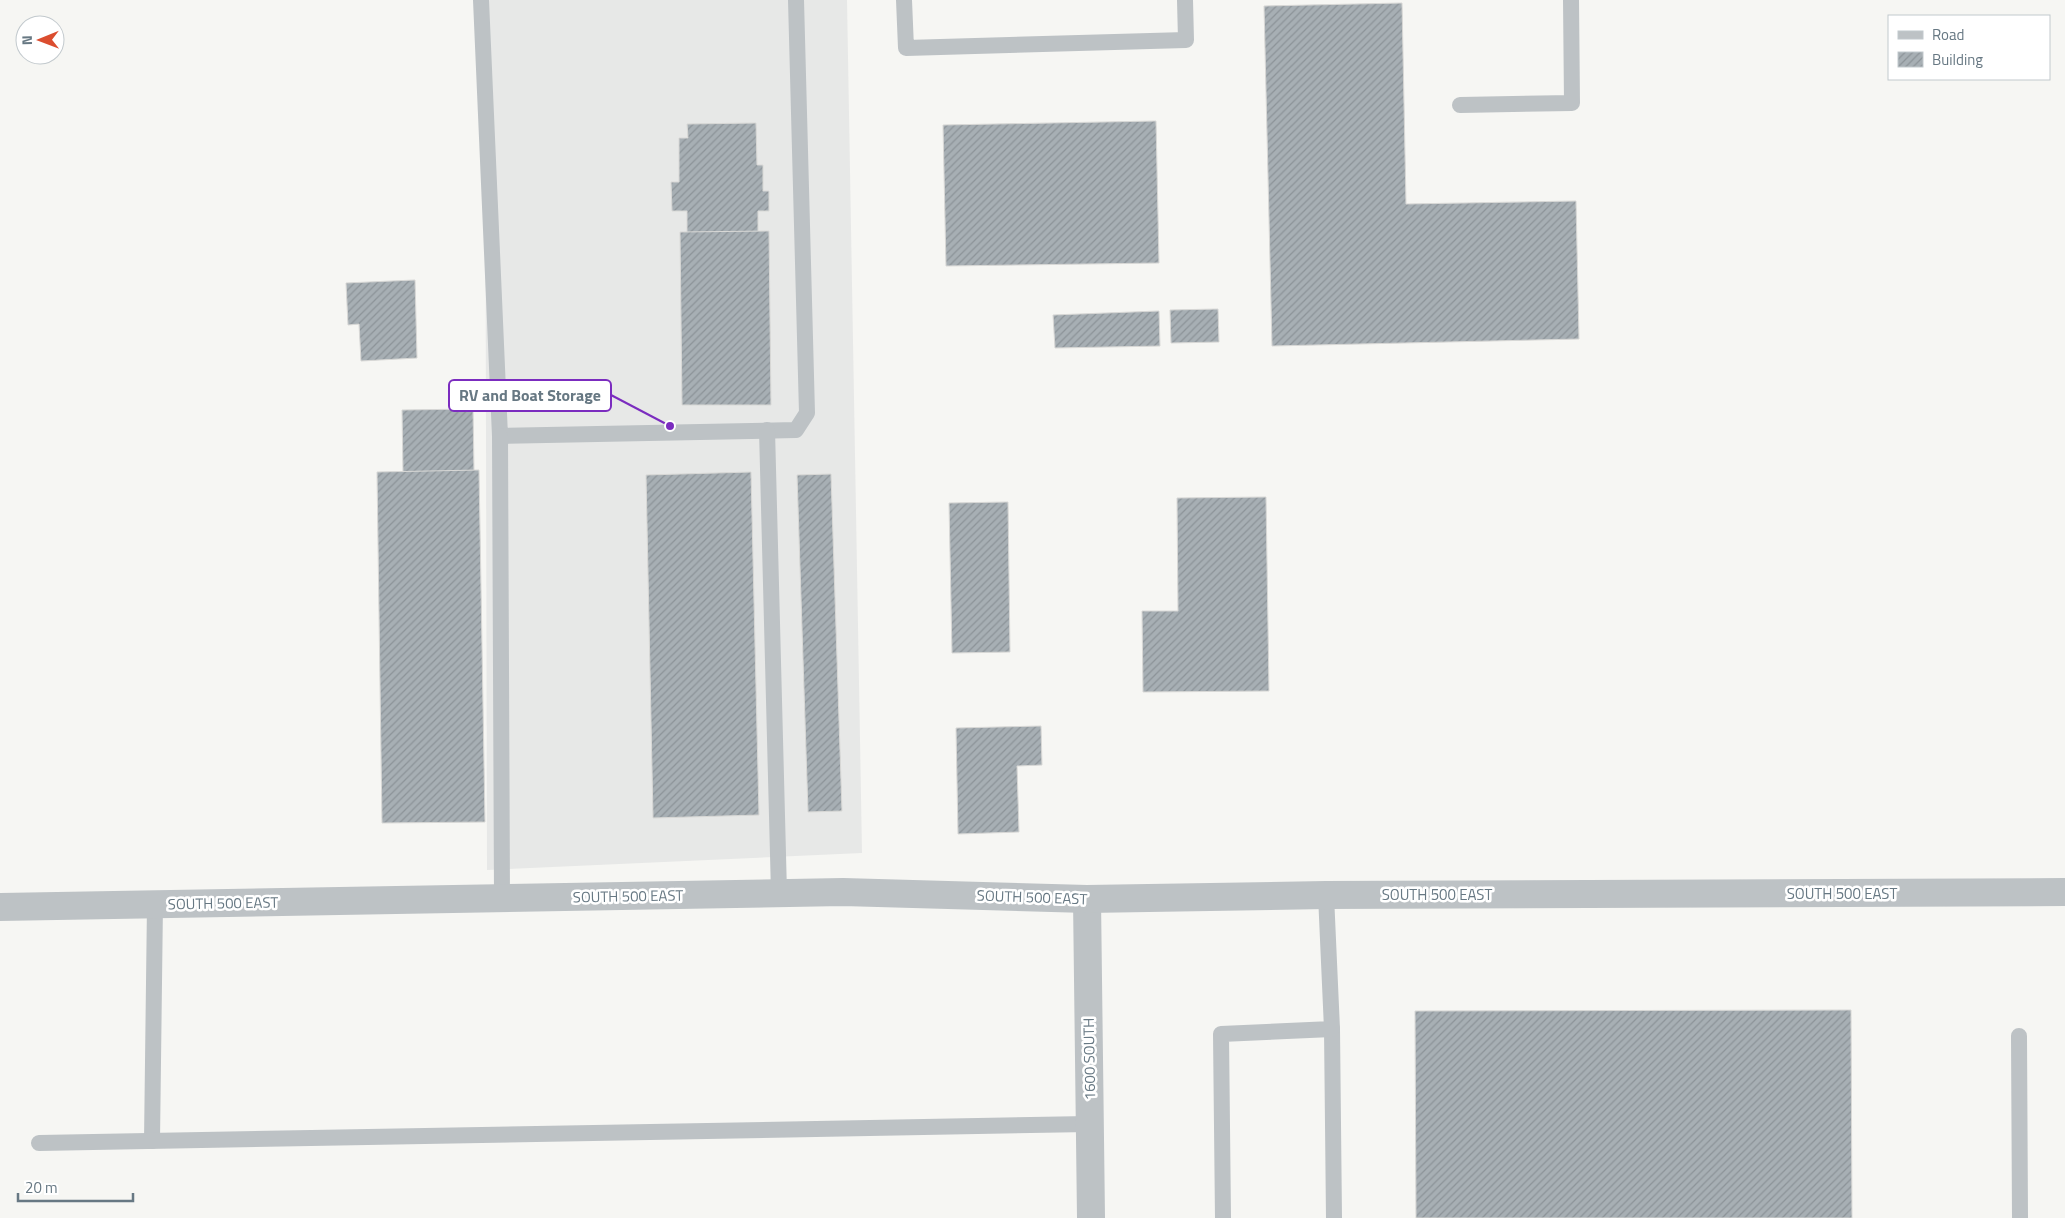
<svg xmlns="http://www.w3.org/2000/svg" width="2065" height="1218" viewBox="0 0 2065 1218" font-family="'Titillium Web',sans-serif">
<defs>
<pattern id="building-hatch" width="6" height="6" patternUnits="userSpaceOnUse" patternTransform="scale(1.25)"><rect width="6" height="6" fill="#a7afb4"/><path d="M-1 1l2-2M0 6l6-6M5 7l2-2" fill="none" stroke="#8c9398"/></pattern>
</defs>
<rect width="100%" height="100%" fill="#f6f6f3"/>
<path fill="#e7e8e7" d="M485,0H847L862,853L487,870Z"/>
<g fill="url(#building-hatch)" stroke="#d8d8d6">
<path d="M1402,3L1406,204L1576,201L1579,339L1272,346L1264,6Z"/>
<path d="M1156,121L1159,263L946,266L943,125Z"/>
<path d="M756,123L757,165H763V191H769V211H758V232L687,233V211H672L671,182H679V138H688L687,124Z"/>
<path d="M769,231L771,405H682L680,232Z"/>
<path d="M415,280L417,358L361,361L359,324L348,325L346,283Z"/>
<path d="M1218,309L1219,342L1171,343L1170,310Z"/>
<path d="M1159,311L1160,346L1055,348L1053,315Z"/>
<path d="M473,409L474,471L403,472L402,410Z"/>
<path d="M479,470L485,822L382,823L377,472Z"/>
<path d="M751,472L759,815L653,818L646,475Z"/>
<path d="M831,474L842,811L808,812L797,475Z"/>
<path d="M1266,497L1269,691L1143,692L1142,611H1178L1177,498Z"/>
<path d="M1008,502L1010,652L952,653L949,503Z"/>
<path d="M1041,726L1042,765L1017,766L1019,832L958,834L956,728Z"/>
<path d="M1851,1010L1852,1218H1416L1415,1011Z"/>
</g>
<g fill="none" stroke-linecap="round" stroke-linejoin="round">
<g stroke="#bdc2c5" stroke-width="16">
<path d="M481,0L500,436L796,430L807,413L796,0"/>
<path d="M904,0L906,48L1186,40L1185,0"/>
<path d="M1460,105L1572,103L1571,0"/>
<path d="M767,430L779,893"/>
<path d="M500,436L502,899"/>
<path d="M1332,1029L1334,1218"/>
<path d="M2019,1036L2020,1218"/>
<path d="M152,1141L155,904"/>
<path d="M39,1143L1089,1124"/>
<path d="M1223,1218L1221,1034L1332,1029L1326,895"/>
</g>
<g stroke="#bdc2c5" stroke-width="28">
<path d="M1087,899L1091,1218"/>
<path d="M0,907L843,892L1087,899L1326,895L2065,892"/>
</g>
</g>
<g text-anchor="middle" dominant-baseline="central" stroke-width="5" stroke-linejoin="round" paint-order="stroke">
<g font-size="15" fill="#677883" stroke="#fff">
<text x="1842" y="893">SOUTH 500 EAST</text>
<text x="1437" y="894">SOUTH 500 EAST</text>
<text transform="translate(628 896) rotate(-1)">SOUTH 500 EAST</text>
<text transform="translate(1032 897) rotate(2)">SOUTH 500 EAST</text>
<text transform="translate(223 903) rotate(-1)">SOUTH 500 EAST</text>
<text transform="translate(1089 1059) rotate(-91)">1600 SOUTH</text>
</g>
</g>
<path fill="none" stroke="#7b2cbf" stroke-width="2" d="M670 426L611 395"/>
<circle fill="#7b2cbf" stroke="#fff" stroke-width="2" cx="670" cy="426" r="5"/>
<rect fill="#fff" stroke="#7b2cbf" stroke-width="2" x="449" y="380" width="162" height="31" rx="5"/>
<g font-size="16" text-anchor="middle" font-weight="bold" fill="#677883">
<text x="530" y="401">RV and Boat Storage</text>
</g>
<rect x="1888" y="15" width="162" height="65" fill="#ffffff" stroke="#c2c9cd"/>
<rect x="1898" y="31" width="25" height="8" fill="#bdc2c5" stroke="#c2c9cd"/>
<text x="1932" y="40" font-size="15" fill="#677883">Road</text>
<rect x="1898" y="52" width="25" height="15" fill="url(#building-hatch)" stroke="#c2c9cd"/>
<text x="1932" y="65" font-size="15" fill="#677883">Building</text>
<g transform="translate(40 40) rotate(269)"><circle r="24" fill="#ffffff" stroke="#c2c9cd"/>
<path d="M0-4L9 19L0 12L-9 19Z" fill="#db4d2f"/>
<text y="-8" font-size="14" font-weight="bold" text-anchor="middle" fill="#677883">N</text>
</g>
<path d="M18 1193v8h115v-8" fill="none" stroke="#677883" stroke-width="2.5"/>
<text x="25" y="1193" font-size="15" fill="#677883" stroke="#ffffff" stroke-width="4" paint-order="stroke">20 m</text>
</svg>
